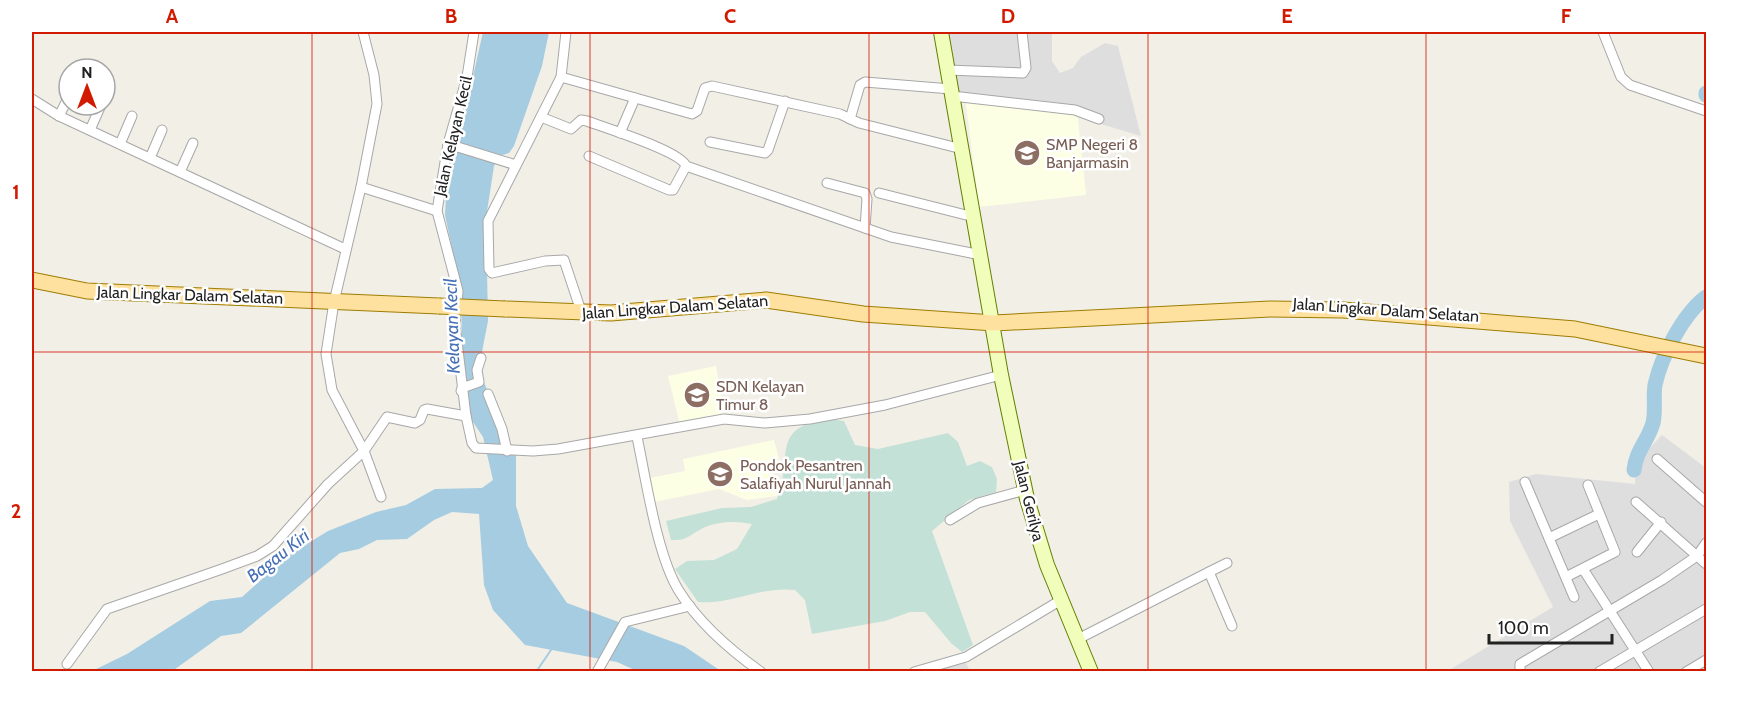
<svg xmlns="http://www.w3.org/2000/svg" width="1738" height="703" viewBox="0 0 1738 703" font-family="Cabin,sans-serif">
<rect width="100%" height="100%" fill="#f2efe7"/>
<g fill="#dfdede">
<path d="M944,32H1052V61L1060,73L1073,68L1081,57L1105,43L1118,46L1141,136L1074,116L957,96Z"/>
<path d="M1662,435L1706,468V671L1446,672L1553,607L1510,521L1509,482L1536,474L1635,484L1636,462Z"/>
<path d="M966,663L970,671L919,672Z"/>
</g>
<g fill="#fcffe3">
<path d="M965,97L1077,111L1086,195L979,207Z"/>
<path d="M716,366L724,414L680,425L668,376Z"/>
<path d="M774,440L779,459L770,464L777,496L747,500L719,489L654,502L650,478L685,471L683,459Z"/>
</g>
<path fill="#c3e1d7" d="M830,419L844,421L855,445L878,449L948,433L958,442L967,466L980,461L992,467L997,479L996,492L969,500L932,531L973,645L962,652L951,643L925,612H910L885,621L812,634L805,600L795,590C759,586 732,605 698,602L675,569L687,561L714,560L737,549L752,524C737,521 720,521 705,527C690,534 688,541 671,540L666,521L722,508L751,507L777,499C794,459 768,426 830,419Z"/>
<path fill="#a6cce1" d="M483,32H549L542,66L514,146L509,153L499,156L494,166L486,218L488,321L479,367L482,378L502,423L507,444L516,452V506L528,546L567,603L684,646L721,671H637L617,662L525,645L493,610L484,585L479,514L452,512L434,520L407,539L377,540L359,549L340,553L241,633L221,636L171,672H90L127,654L210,601L242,597L289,555L328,531L376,512L406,505L435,489L482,488L493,480L483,437L467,413L461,354L462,295L445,215L446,196Z"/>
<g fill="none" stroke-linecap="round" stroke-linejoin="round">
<path stroke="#a6cce1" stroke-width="2" d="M536,672L553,647"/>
<g stroke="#a6cce1" stroke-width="15">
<path d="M1706,93V95"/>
<path d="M1634,470C1636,450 1648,441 1653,423C1656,411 1653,397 1655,385C1661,357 1683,314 1706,297"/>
</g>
<defs>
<g id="street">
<path d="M363,32L374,75L377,104L361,187L334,302L326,354L332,390L364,451L381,497"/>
<path d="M566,32L561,77L488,221L489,269L492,273L545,261L564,260L582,314"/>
<path d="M1603,32L1621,77L1630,85L1706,111"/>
<path d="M948,70L1023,73L1026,68L1022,32"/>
<path d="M561,77L692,114L697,111L705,88L712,86L840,114L859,123L962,149"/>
<path d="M952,96L1075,110L1099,119"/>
<path d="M32,99L59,116L345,249"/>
<path d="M59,116L69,96"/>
<path d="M541,117L571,129L581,120L587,121C605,128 681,151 686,166L891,237L981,255"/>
<path d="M850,119L860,85L865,82L951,89"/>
<path d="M90,130L101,105"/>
<path d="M620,133L635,98"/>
<path d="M710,142L765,153L768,150L785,101"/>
<path d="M120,144L132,116"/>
<path d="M448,144L516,165"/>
<path d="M589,156L669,190H673L686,166"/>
<path d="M150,158L162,130"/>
<path d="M180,172L193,143"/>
<path d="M827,183L865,193L867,199L865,228"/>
<path d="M361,187L437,211"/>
<path d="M879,193L974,217"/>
<path d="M461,391L462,388L479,382L477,370L481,358"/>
<path d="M488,394L502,429L507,451"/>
<path d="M466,416L455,325L458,291L437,211L448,144L467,77L474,32"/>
<path d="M637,437C646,479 657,556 679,591C699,623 730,650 761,672"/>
<path d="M1657,459L1706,502"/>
<path d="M1525,482L1574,597"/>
<path d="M1636,502L1706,564"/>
<path d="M950,520L978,503L1025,490"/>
<path d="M1549,538L1599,514"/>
<path d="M1637,552L1661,522"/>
<path d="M1583,569L1649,672"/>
<path d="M1209,572L1227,563"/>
<path d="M1566,577L1615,552L1588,485"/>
<path d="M1078,639L1209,572L1232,626"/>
<path d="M67,664L107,609L222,569L257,556L273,546L328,484L364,451L387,417L415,423L420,420L424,410L427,409L466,416L472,443L476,448L533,451L558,449L724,419L765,423L810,419L885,405L1001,375"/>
<path d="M597,672L625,622L690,606"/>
<path d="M914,672L966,657L1061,600"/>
<path d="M1520,672V664L1662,580L1697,556L1706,543"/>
<path d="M1599,672L1706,609"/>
<path d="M1686,672L1706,660"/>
</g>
<path id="secondary" d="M941,32L1001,375L1027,499L1047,565L1091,672"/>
<g id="primary">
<path d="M32,280L87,291L439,306"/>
<path d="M505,309L611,313L766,300L863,314L994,323L1270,309L1343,310L1575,329L1706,356"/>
</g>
</defs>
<use href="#street" stroke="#a8a8a8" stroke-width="11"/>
<use href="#secondary" stroke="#628000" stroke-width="16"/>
<use href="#primary" stroke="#9e7d00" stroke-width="17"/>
<use href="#street" stroke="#fff" stroke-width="9"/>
<use href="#secondary" stroke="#f1fdba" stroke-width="14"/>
<use href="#primary" stroke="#ffe19f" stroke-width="15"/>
<defs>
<path id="primary-bridge" d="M439,306L505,309"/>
</defs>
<use href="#primary-bridge" stroke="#9e7d00" stroke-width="17" stroke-linecap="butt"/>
<use href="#primary-bridge" stroke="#ffe19f" stroke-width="15"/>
</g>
<path fill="none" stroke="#d21a00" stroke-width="1.5" stroke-opacity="0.55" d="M312,32V672M590,32V672M869,32V672M1148,32V672M1426,32V672M32,352H1706"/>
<defs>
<symbol id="school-disc" viewBox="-11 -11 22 22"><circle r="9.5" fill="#8d6e63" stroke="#fff"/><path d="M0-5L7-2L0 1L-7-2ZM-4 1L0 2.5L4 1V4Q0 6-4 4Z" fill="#fff"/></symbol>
</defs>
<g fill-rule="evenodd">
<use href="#school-disc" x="1012" y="138" width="30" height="30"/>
<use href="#school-disc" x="682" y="380" width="30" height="30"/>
<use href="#school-disc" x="705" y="459" width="30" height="30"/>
</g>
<g text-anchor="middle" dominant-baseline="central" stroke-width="5" stroke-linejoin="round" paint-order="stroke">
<g font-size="16" fill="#212121" stroke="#fff">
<text transform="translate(453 136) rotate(-77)">Jalan Kelayan Kecil</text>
<text transform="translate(190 295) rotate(2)">Jalan Lingkar Dalam Selatan</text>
<text transform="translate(675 307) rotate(-4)">Jalan Lingkar Dalam Selatan</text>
<text transform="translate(1386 310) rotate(4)">Jalan Lingkar Dalam Selatan</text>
<text transform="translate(1029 501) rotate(76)">Jalan Gerilya</text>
</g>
<g font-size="16" fill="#785e54" stroke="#fff" text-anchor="start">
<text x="1046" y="144">SMP Negeri 8<tspan x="1046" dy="18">Banjarmasin</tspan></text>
<text x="716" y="386">SDN Kelayan<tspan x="716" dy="18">Timur 8</tspan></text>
<text x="740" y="465">Pondok Pesantren<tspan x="740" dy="18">Salafiyah Nurul Jannah</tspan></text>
</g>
<g font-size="18" font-style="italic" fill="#4771b7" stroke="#fff">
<text transform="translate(452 326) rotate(-92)">Kelayan Kecil</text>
<text transform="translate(278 556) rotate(-38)">Bagau Kiri</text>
</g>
</g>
<rect width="1738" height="703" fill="none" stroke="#ffffff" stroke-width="66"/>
<g transform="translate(87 87)"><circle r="28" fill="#ffffff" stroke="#a6a6a6" stroke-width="1.5"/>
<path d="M0-4.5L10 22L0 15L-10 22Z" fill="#d21a00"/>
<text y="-9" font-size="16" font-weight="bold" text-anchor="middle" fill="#212121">N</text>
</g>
<path d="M1489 634v9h123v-9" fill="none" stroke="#212121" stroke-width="3"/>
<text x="1498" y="634" font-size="18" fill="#212121" stroke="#ffffff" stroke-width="4.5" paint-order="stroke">100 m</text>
<rect x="33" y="33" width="1672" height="637" fill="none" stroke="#d21a00" stroke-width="2"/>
<g font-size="20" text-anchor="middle" font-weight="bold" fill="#d21a00">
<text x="172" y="23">A</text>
<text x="451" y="23">B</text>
<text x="730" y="23">C</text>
<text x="1008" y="23">D</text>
<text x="1287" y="23">E</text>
<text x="1566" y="23">F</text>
<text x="16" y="199">1</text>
<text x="16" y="518">2</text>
</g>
</svg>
